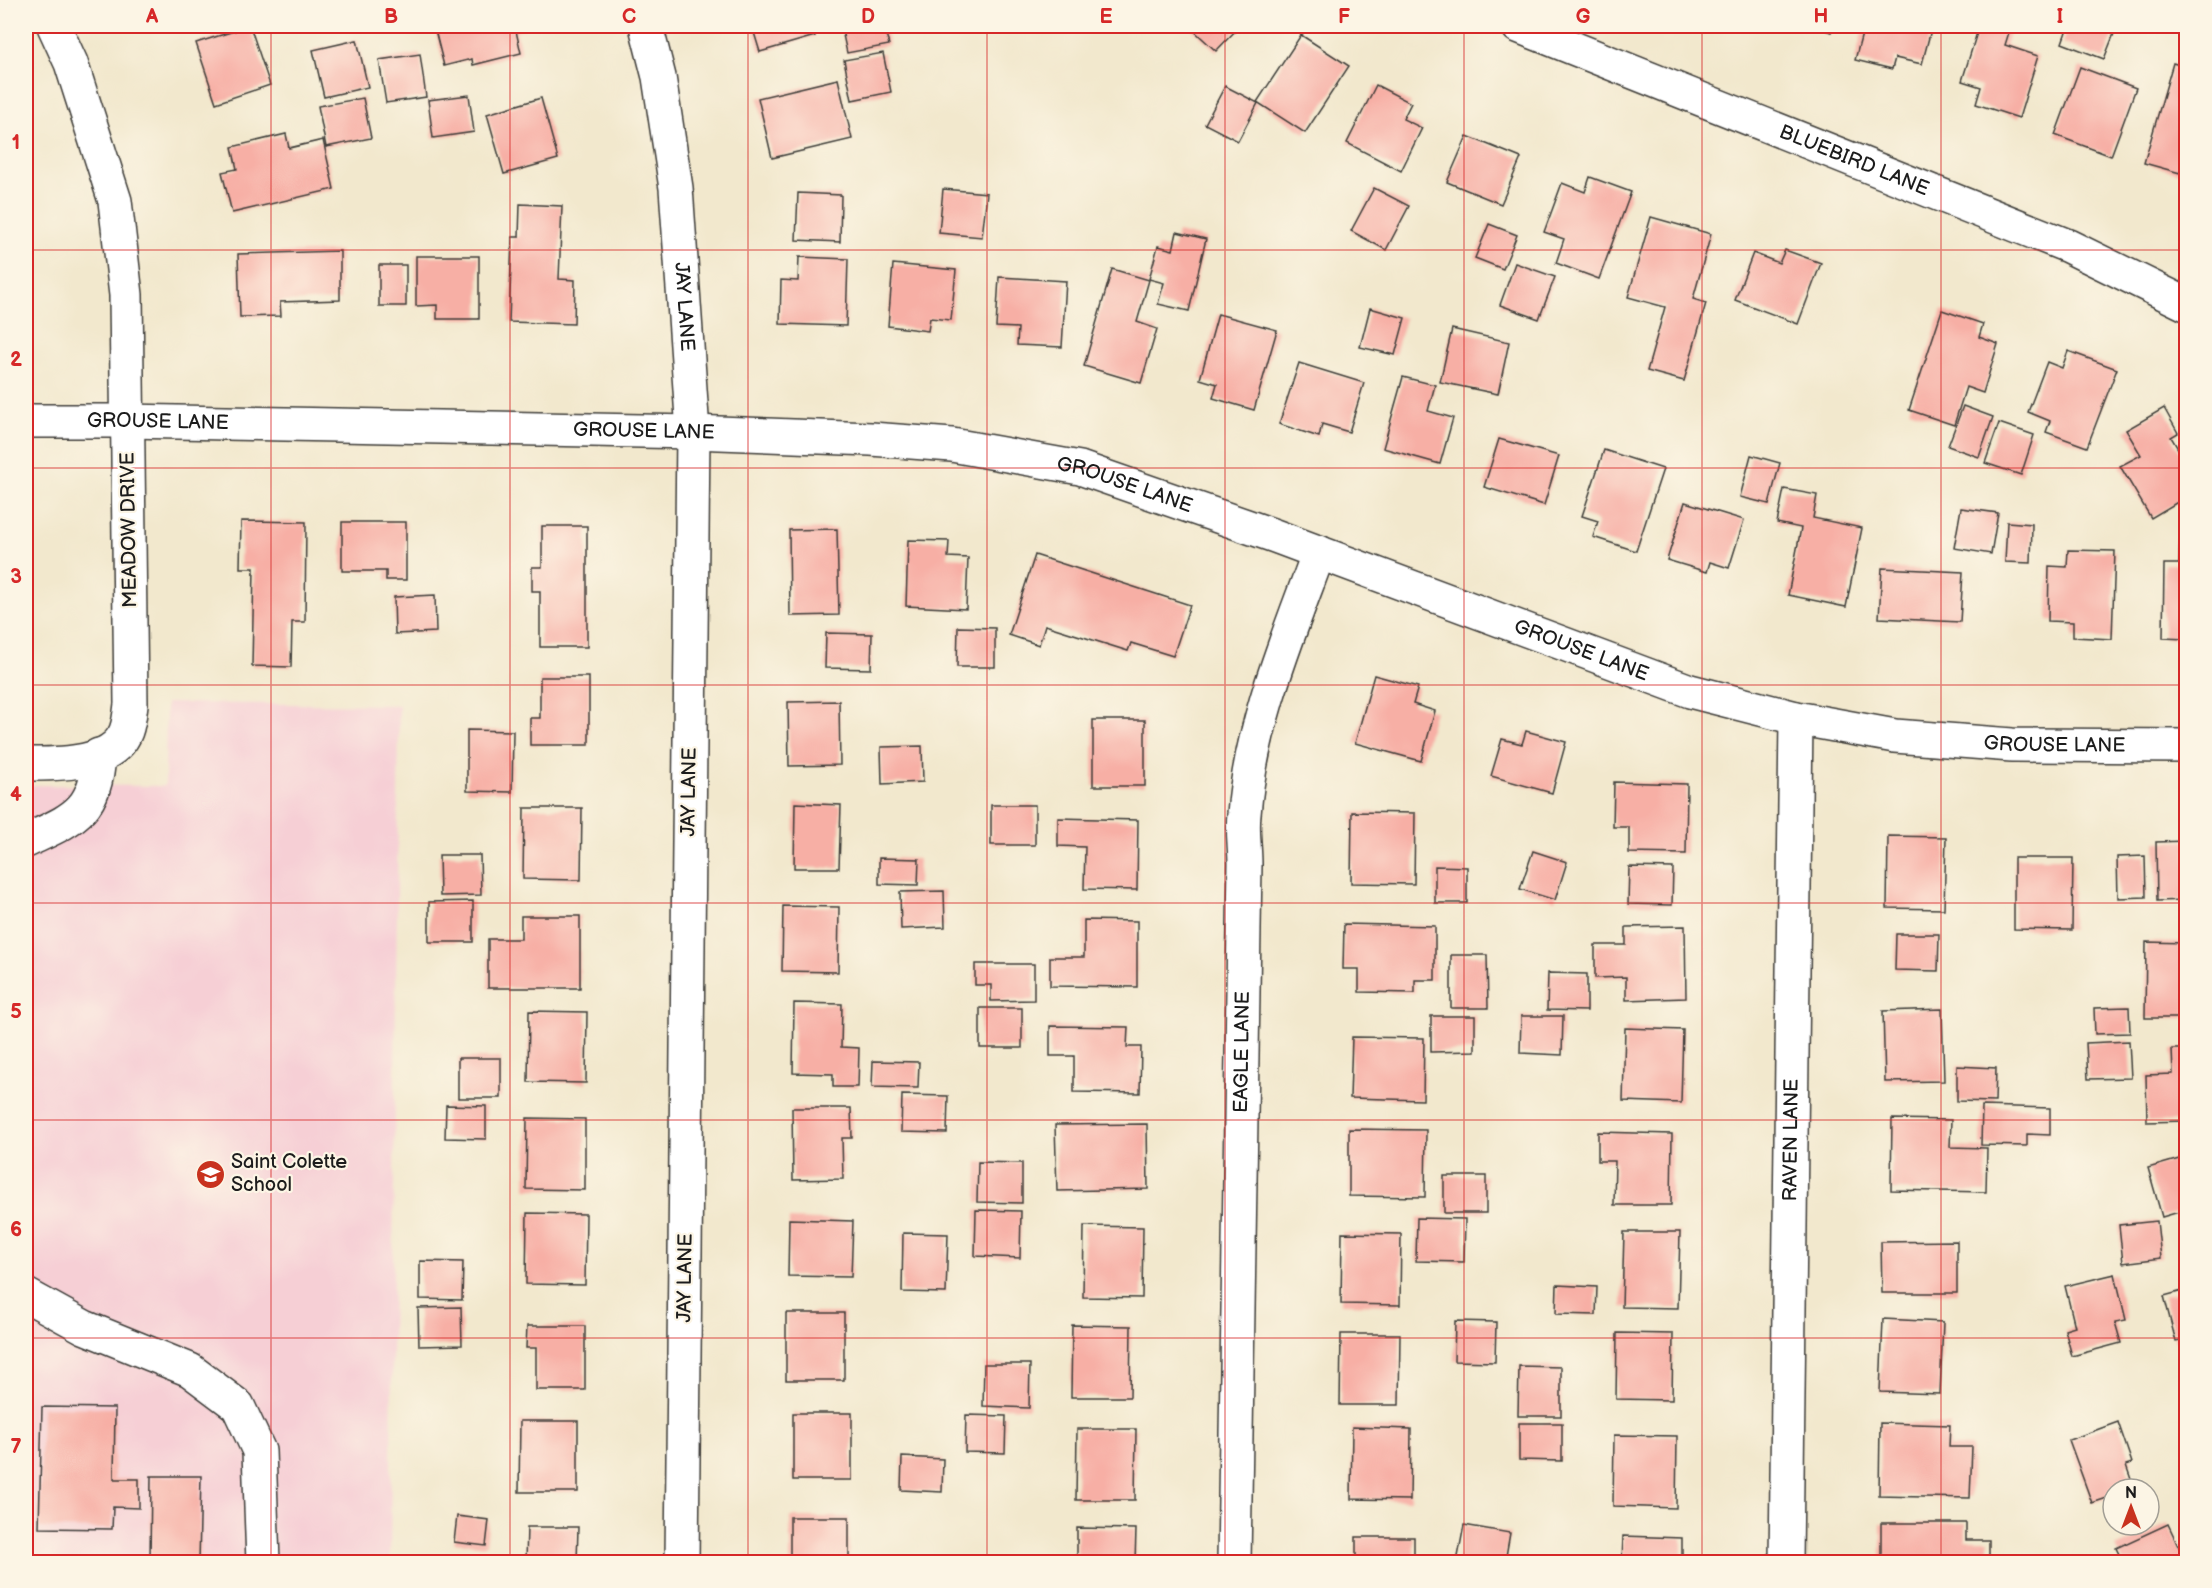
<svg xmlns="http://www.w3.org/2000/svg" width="2212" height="1588" viewBox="0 0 2212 1588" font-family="'Balsamiq Sans',sans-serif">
<rect width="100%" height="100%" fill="#fcf5e5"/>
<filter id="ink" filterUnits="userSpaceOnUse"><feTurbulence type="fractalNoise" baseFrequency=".0167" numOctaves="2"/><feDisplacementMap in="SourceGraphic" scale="12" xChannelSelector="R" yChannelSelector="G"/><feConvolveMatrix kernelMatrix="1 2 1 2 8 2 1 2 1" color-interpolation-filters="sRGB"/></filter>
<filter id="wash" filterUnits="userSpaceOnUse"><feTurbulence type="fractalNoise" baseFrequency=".008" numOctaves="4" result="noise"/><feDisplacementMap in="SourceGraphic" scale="24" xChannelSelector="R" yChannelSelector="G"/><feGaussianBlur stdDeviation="1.35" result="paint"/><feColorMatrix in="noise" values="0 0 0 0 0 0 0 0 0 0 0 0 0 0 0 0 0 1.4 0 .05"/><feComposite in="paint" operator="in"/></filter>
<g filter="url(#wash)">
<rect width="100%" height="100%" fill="#f2e8cd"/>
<path fill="#f6cfd5" d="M166,703L399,705L390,1562H26V785L165,786Z"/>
<g id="blocks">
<g fill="#f7afa5">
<path d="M250,26L270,85L216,103L196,43Z"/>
<path d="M434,26H533L516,31L521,53L473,65L472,59L444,66Z"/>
<path d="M752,26H812L815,36L760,52Z"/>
<path d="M841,26H884L889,45L847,53Z"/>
<path d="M1189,26H1240L1216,51Z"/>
<path d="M1813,26H1834L1831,32Z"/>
<path d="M1864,26H1932L1922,64L1895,58L1892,69L1855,60Z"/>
<path d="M1979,26H2011L2005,45L2038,56L2019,118L1976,104L1981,87L1962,81Z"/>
<path d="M2068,26H2117L2104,59L2062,43Z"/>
<path d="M1301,35L1349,66L1305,133L1257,102Z"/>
<path d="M357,40L368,87L324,97L313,50Z"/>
<path d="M883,53L891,92L852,100L844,60Z"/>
<path d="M420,54L426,97L386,103L379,60Z"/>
<path d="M2173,63L2186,67V165L2182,164L2180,173L2144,163Z"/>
<path d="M2080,67L2136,88L2111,156L2055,135Z"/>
<path d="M838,79L852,139L772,158L758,98Z"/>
<path d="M1376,85L1411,103L1403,119L1422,128L1401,171L1347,143Z"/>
<path d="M1225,86L1258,103L1238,141L1205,124Z"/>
<path d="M469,95L474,132L433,138L428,100Z"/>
<path d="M363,98L371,138L326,147L318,106Z"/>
<path d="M541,98L558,159L504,174L487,114Z"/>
<path d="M286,134L289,148L323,140L334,189L232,213L222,172L237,169L232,147Z"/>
<path d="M1467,136L1521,158L1501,204L1447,182Z"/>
<path d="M1590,177L1631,192L1599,279L1556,263L1564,239L1544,232L1562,183L1585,192Z"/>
<path d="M1374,188L1409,206L1386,250L1351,231Z"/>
<path d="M943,189L987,193L982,237L939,233Z"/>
<path d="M798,193L841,195L840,242L796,240Z"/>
<path d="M520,204L562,206L559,279L575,280L574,324L509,322L512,237H519Z"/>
<path d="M1651,217L1711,234L1693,299L1706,303L1684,381L1647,371L1665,307L1628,297Z"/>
<path d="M1489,224L1517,235L1503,269L1475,258Z"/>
<path d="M1177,232L1206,239L1189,311L1158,304L1164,283L1149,279L1158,246L1173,250Z"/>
<path d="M1785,250L1821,263L1798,324L1735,300L1753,253L1779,263Z"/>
<path d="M340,251V300L280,302L281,316L240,317L238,254Z"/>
<path d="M416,256H479V319H437V305L416,306Z"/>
<path d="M799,257L848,259L846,326L780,324L781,280L798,281Z"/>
<path d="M1515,263L1555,277L1539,319L1500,305Z"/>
<path d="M893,264L956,270L951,320L930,318L928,331L888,326Z"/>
<rect x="379" y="265" width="27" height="41"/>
<path d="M1112,269L1149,280L1137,322L1157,329L1141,383L1084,366Z"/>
<path d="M999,277L1066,281L1062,347L1017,345L1018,328L996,327Z"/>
<path d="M1370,308L1405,318L1395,355L1360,347Z"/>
<path d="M1942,310L1983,324L1979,337L1998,344L1983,393L1966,387L1954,425L1909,410Z"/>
<path d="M1218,314L1277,330L1254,410L1213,398L1217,384L1200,379Z"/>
<path d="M1452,329L1509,342L1498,394L1440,382Z"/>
<path d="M2068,351L2117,369L2087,447L2046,432L2050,421L2028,412L2047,362L2062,368Z"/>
<path d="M1299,363L1364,383L1349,432L1322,424L1319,437L1279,424Z"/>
<path d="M1403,377L1435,385L1428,411L1453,418L1440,464L1383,448Z"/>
<path d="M1963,406L1993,417L1979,457L1948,446Z"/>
<path d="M2164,408L2178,433L2171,437L2186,462V497L2151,518L2120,466L2141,455L2126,430Z"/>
<path d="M1999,423L2034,435L2021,475L1985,463Z"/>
<path d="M1499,439L1559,456L1544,505L1484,487Z"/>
<path d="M1604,450L1663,469L1636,551L1593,537L1598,521L1582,516Z"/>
<path d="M1751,455L1780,463L1769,504L1740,497Z"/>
<path d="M1784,489L1817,495L1813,518L1862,528L1846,607L1788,595L1801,528L1777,523Z"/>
<path d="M1685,502L1744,520L1729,568L1710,562L1707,572L1667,560Z"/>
<path d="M1961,508L1998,513L1991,554L1954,548Z"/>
<path d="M241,521L306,522L305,622H292L291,667L252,666L254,568H240Z"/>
<path d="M342,522H406V580H386V571H342Z"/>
<path d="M2007,522L2032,524L2031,563L2005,562Z"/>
<path d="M542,526H587V647H540V591H532V567H542Z"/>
<path d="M837,529L839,615L790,616L789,530Z"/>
<path d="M2180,532L2186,533V639L2163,638L2164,564H2179Z"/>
<path d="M908,540L949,541L948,557L968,558L966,609L906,606Z"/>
<path d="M2068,550L2115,551L2112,639L2073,637V622L2048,621L2049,566L2067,567Z"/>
<path d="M1035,555L1190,605L1173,656L1131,643L1128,651L1045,625L1039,645L1009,635Z"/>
<path d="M1882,568L1963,572L1960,622L1879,618Z"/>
<path d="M435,595L436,632L395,634L394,597Z"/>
<path d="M958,627L995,628V667H957Z"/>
<path d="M826,633L872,634L871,669L825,668Z"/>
<path d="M1374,675L1418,687L1413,704L1435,711L1421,761L1355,743Z"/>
<path d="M540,677H589V745H530V718H540Z"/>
<path d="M839,701L840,765L789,766L788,702Z"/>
<rect x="1093" y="720" width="52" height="66"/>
<path d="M467,730L513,731L512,792L467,791Z"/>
<path d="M1526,731L1566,742L1552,793L1491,776L1502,739L1522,744Z"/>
<path d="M922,746L923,782L882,784L881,747Z"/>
<path d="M1614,782L1687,784L1686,854L1629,853V827H1613Z"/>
<path d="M795,803L841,805L839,868H794Z"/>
<rect x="991" y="805" width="44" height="40"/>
<path d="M524,808H582L581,880L523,879Z"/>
<path d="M1352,812L1415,813L1414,884L1351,883Z"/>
<path d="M1058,818L1138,820L1137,890L1084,889L1085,847L1058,846Z"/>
<path d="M1888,836L1946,837L1944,909L1887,908Z"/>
<path d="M2186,841V900L2157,901L2156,842Z"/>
<path d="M1533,851L1567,862L1555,900L1520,889Z"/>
<path d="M439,855H480L481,895L440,896Z"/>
<path d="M2145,856L2146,897L2118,898L2117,857Z"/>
<path d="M879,858L919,859L918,885L879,884Z"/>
<path d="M2014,858H2073L2072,930L2014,929Z"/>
<path d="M1435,866L1467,867V903H1435Z"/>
<path d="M1629,867L1673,868L1672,905L1628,904Z"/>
<path d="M944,891L945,927L901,929L900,892Z"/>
<path d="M473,901V942H429V902Z"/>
<path d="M783,906L839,907L838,972L782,971Z"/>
<path d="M521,916H580V988H488V939H521Z"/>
<path d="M1084,920L1137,921V987L1050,986V957H1084Z"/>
<path d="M1344,924L1435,926V980H1415V993L1359,992V969H1343Z"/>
<path d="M1685,926L1686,998L1626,1000V977L1595,978V945H1626V927Z"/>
<path d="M1896,934H1939L1938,971L1895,970Z"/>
<path d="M2146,942L2186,943V1018H2145Z"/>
<path d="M1451,955H1487L1488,1008H1451Z"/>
<path d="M975,964H1034V1000L991,1001V985H975Z"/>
<path d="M1548,973L1587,974V1011L1547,1010Z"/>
<path d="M794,1003L842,1004L841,1047L859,1048L858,1087H833V1074L793,1073Z"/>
<path d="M2129,1007L2130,1033L2095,1034L2094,1008Z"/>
<rect x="980" y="1008" width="42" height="40"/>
<path d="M1942,1009L1944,1081L1885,1082L1883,1011Z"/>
<path d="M529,1011L587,1012L586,1083L528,1082Z"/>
<path d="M1431,1016H1475V1051L1431,1052Z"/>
<path d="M1521,1016H1563L1562,1055L1520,1053Z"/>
<path d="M1050,1026L1128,1027L1127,1047H1141L1140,1093L1074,1092V1056H1050Z"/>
<path d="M1625,1028L1683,1030L1681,1103L1623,1101Z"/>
<path d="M1352,1037L1424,1038L1423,1100L1350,1098Z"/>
<path d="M2129,1041L2131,1078L2088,1079L2086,1043Z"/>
<path d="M2172,1049H2186V1121L2147,1122L2146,1075L2173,1074Z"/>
<rect x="458" y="1058" width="43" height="40"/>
<path d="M873,1061L919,1062L918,1088L872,1087Z"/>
<path d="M1957,1066L1996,1068L1995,1102L1957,1101Z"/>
<path d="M902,1095L948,1096L947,1133L901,1132Z"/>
<path d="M446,1105L486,1106V1139L445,1138Z"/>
<path d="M1982,1106L2050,1108V1135L2027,1134V1146L1981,1145Z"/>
<path d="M792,1108H851L852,1138H842L843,1179L793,1180Z"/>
<path d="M527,1118L585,1119V1190L526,1189Z"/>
<path d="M1892,1119L1951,1120L1950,1147L1987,1148L1986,1192L1891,1190Z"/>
<path d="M1147,1124L1148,1189L1057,1191L1055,1125Z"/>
<path d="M1349,1129L1426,1130L1425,1197L1349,1196Z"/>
<path d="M1598,1132L1672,1134L1671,1205H1614L1615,1161H1598Z"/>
<path d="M2186,1157V1210L2162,1217L2148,1168Z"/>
<path d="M978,1162L1022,1163V1203L977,1202Z"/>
<rect x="1444" y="1176" width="42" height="37"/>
<path d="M976,1210L1021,1211L1020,1258L975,1256Z"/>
<path d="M527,1213L586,1214L585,1285L526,1284Z"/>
<path d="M1417,1218L1465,1219L1464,1262L1416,1261Z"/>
<path d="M789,1219L853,1221L851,1277L788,1276Z"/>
<path d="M2157,1221L2161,1258L2123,1263L2119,1225Z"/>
<path d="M1084,1226L1143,1227L1142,1298L1083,1297Z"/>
<path d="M1624,1232H1680L1678,1308L1622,1307Z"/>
<path d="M903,1233L948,1234L946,1293L902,1292Z"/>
<path d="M1342,1233L1401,1234L1400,1305L1341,1304Z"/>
<path d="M1957,1241V1293H1882L1881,1242Z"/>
<path d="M420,1261L463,1262L462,1300L420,1299Z"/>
<path d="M2115,1274L2126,1320L2115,1322L2121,1343L2072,1356L2065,1330L2075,1327L2065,1286Z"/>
<path d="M1557,1285L1597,1287L1596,1315L1556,1314Z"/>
<path d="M2186,1290V1340L2176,1342L2164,1296Z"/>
<path d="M461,1307L462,1345L419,1346L418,1308Z"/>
<rect x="786" y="1313" width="58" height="67"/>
<path d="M1883,1319L1943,1322L1940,1394L1880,1392Z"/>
<path d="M1455,1321L1496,1322L1495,1362L1454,1361Z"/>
<path d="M1072,1325L1131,1326L1130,1397H1071Z"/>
<path d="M527,1326H585V1390H536V1348H526Z"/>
<path d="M1617,1333L1673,1334L1672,1400L1616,1399Z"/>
<path d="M1341,1334H1400L1399,1405H1340Z"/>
<path d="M984,1364H1030L1029,1408L983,1406Z"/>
<path d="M1519,1366L1561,1367V1416H1518Z"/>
<path d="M42,1407L115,1408L114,1479H139V1508L113,1507L112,1529L39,1528Z"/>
<rect x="793" y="1413" width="59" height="67"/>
<path d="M966,1415L1006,1416L1005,1453L965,1452Z"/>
<path d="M520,1421H578V1492H519Z"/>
<path d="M2118,1422L2132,1463L2126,1465L2134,1488L2113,1489V1496L2092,1503L2069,1440Z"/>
<path d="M1519,1423H1562V1461L1519,1460Z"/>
<path d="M1880,1423L1950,1425L1949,1447H1972L1970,1498L1879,1496Z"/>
<path d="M1352,1427L1411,1429L1410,1500L1351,1499Z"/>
<path d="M1077,1429H1136L1135,1500H1076Z"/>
<path d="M1614,1435L1677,1436L1676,1508L1613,1506Z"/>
<path d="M902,1457L943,1459L942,1492L901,1490Z"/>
<path d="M151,1476H201L199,1562L150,1561Z"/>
<path d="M457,1516L489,1520L486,1546L454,1542Z"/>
<rect x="790" y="1517" width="59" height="45"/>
<path d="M1881,1523H1966V1540H1989V1562H1881Z"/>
<path d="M2168,1524L2186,1562H2123L2116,1548Z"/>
<path d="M1464,1525L1510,1533L1505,1562H1457Z"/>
<path d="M527,1527H578L577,1562H526Z"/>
<path d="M1077,1528L1136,1529L1135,1562H1077Z"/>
<path d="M1623,1536L1682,1538V1562H1622Z"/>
<rect x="1356" y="1537" width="58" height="25"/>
</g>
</g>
</g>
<g filter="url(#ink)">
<use href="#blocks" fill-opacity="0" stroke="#3c3b37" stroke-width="1.5"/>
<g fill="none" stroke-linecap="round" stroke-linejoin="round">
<defs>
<g id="minor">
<path id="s1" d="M646,26L659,77L676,188L693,432L682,1562"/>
<path id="s2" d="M1518,26L2068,246L2186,304"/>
<path id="s3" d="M26,421H127L693,432L871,439L952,445L1080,468L1275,536L1690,691L1796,718L1895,736L2012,745L2186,746"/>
<path d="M26,764C55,764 113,766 126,731C129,723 130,713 131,704L126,295L115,201L71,63L54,26"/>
<path d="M26,841C72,819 96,813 99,755"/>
<path d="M26,1295L84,1327L190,1370L238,1406L259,1451L263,1562"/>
<path id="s4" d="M1234,1562L1245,864C1245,848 1242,830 1244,814C1251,723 1288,637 1319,552"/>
<path id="s5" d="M1786,1562L1796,718"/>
</g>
</defs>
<use href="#minor" stroke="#3c3b37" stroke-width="36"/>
<use href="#minor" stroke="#fff" stroke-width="33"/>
</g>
</g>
<path fill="none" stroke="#d62828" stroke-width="1.5" stroke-opacity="0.55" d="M271,26V1562M510,26V1562M748,26V1562M987,26V1562M1225,26V1562M1464,26V1562M1702,26V1562M1941,26V1562M26,250H2186M26,468H2186M26,685H2186M26,903H2186M26,1120H2186M26,1338H2186"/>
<defs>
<symbol id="school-disc" viewBox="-11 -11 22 22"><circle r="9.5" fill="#c8321e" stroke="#fcf5e5"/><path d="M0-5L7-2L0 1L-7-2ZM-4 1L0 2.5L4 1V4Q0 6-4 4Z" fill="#fff"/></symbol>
</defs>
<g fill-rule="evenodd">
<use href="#school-disc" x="194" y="1158" width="33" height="33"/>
</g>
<g text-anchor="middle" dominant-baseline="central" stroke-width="4.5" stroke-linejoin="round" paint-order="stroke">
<g font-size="20" fill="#1c1c1c" stroke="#fcf5e5">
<text stroke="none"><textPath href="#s2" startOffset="362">BLUEBIRD LANE</textPath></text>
<text stroke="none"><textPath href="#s1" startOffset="284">JAY LANE</textPath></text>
<text stroke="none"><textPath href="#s3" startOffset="132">GROUSE LANE</textPath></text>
<text stroke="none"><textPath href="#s3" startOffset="618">GROUSE LANE</textPath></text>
<text stroke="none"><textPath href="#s3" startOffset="1104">GROUSE LANE</textPath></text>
<text transform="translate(129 530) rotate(-91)">MEADOW DRIVE</text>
<text stroke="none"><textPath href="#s3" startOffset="1590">GROUSE LANE</textPath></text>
<text stroke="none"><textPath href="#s3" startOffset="2076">GROUSE LANE</textPath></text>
<text transform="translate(689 792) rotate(-89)">JAY LANE</text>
<text stroke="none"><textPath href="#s4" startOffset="510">EAGLE LANE</textPath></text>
<text stroke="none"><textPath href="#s5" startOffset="422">RAVEN LANE</textPath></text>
<text transform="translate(685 1278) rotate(-89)">JAY LANE</text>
</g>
<g font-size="20" fill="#1c1c1c" stroke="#fcf5e5" text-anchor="start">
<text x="231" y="1162">Saint Colette<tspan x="231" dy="23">School</tspan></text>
</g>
</g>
<rect width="2212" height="1588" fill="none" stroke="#fcf5e5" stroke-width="66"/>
<g transform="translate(2131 1507)"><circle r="28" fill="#fcf5e5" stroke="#a29e95" stroke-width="1.5"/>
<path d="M0-4.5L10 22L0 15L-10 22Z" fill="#c8321e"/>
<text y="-9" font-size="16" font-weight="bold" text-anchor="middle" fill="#1c1c1c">N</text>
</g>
<rect x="33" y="33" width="2146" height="1522" fill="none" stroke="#d62828" stroke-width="2"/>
<g font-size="20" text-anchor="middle" font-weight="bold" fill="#d62828">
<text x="152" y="23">A</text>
<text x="391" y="23">B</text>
<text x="629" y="23">C</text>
<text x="868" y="23">D</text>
<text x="1106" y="23">E</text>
<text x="1344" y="23">F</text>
<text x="1583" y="23">G</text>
<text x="1821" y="23">H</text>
<text x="2060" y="23">I</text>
<text x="16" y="149">1</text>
<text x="16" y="366">2</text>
<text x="16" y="583">3</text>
<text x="16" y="801">4</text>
<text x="16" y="1018">5</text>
<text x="16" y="1236">6</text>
<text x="16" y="1453">7</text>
</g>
</svg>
